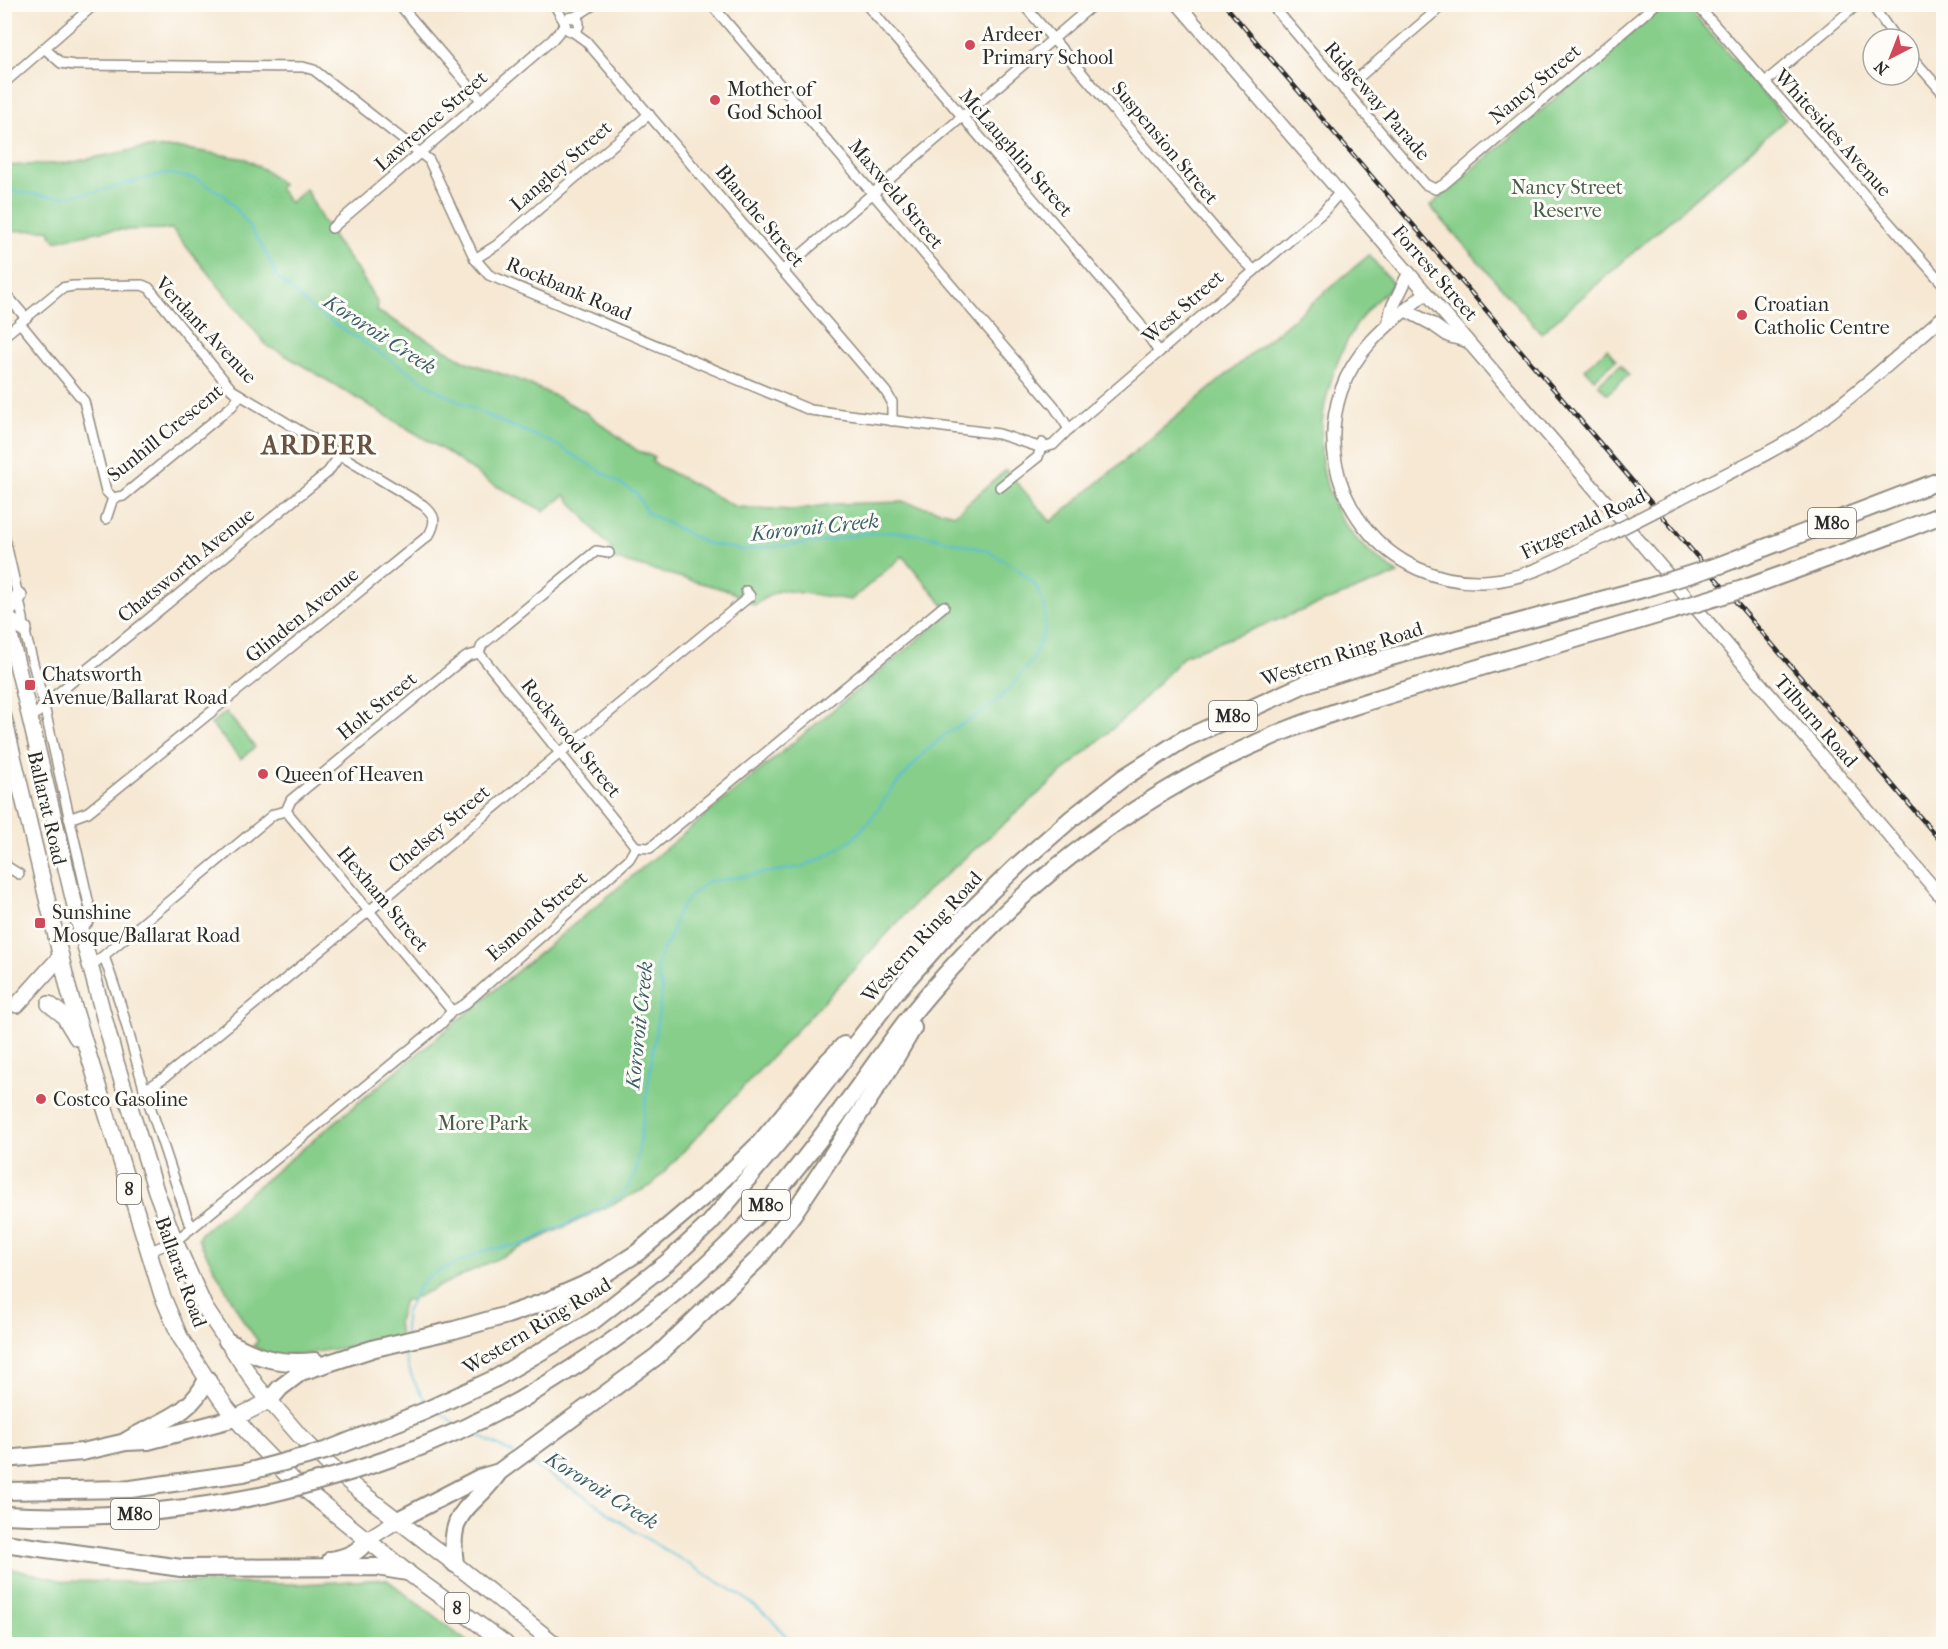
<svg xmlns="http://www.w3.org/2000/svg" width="1948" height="1649" viewBox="0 0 1948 1649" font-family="'IM FELL French Canon',serif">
<rect width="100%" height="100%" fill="#fdfcf7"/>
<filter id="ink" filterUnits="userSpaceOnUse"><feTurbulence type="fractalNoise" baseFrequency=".0167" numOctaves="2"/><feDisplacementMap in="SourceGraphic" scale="12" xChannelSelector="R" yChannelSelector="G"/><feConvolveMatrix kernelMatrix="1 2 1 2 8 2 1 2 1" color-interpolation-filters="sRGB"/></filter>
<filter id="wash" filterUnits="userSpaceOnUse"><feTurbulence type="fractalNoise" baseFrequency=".008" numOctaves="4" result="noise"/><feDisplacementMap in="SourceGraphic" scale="24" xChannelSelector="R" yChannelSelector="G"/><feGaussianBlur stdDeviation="1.35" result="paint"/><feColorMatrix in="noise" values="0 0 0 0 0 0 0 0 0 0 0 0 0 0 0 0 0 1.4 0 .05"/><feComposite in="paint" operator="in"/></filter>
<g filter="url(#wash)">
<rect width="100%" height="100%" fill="#f6e8d3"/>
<g fill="#86ce8a" stroke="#587c5a" stroke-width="1.5">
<path d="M1665,4L1685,5L1786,119L1541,333L1430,206Z"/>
<path d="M143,148H181L246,159L268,172L282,184L279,188L290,203L306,189L324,223L332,228L333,238L359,272L378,304L377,311L467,362L522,381L557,397L585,412L638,451L654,457L652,462L736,507L793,510L833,504L904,502L955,514L1006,470L1051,522L1369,255L1394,285C1384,293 1373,303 1364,314C1352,329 1343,348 1336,366C1315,423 1312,485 1353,535C1365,550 1383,562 1398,574L1185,655L1128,715L926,892L651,1186L410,1300H404L398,1321L400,1338L305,1354L270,1355L253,1346L258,1341L244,1322L198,1239L201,1233L950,613L903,556L851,600L781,590L772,594L754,605L730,591L610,558L612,550L565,495L544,511L489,482L445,451L280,352L268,347L172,229L106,230L55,241L49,230L5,231L4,166L68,163Z"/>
<path d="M1607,349L1616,360L1594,379L1585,369Z"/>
<path d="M1620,365L1629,375L1607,394L1598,384Z"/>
<path d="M226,712L255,747L241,759L211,724Z"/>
<path d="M5,1567L64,1581L301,1584L386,1579L470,1644H5Z"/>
</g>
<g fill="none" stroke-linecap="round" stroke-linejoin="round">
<g stroke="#59bed8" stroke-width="2">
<path d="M4,190L57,197L95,192L166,173L196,179L224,195L242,216L264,249L278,278L312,309L440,392L493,418L553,443L610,477L637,494L646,512L706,543L742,550L820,542L864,533L899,532L929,536L988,551L1019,570L1036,586L1045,607L1044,631L1032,660L1012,686L993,705L946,734L924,753L892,789L870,820L855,837L827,856L801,867L707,882L690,896L678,912L668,942L658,959L657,974L662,989L635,1175L625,1192L601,1208L523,1244L485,1250L430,1275L417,1289L405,1314V1335"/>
<path d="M404,1347C404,1360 417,1393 427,1401"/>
<path d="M438,1411L458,1425"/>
<path d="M471,1432L514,1454"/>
<path d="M527,1461L584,1496L637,1533L742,1596L770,1618L793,1644"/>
</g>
</g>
</g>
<g filter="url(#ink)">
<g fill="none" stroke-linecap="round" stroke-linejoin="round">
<defs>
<g id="minor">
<path d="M399,4L482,101"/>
<path d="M554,4L565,23"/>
<path d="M711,4L1054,406L1069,429"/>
<path d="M866,4L1140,324L1159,352"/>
<path d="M1023,4L1233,250L1254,270"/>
<path d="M1271,4L1425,184L1435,189L1443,185L1656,4"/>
<path d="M1696,4L1944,285"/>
<path d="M1871,4L1896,39"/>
<circle cx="572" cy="24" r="7"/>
<path d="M573,18L595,4"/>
<path d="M572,31L586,41L886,392L892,402V421"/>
<path d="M44,48L61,63L74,65L303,67L314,70L429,160L475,259L489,275L810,410L999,434L1042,448L1053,445L1067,431L1323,212L1340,192"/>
<path d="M1909,54L1944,94"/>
<path d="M1765,82L1858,4"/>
<path d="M4,83L95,4"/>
<path d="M1344,90L1444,4"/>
<path d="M332,228L552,40L565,25"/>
<path d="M475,259L497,245L649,114"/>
<path d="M782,271L1094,4"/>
<path d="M4,292L26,318"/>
<path d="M20,323L84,401L106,491L113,498L123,496L232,406L240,395"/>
<path d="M4,336L62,288L73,286L142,285L149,288L232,390L423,505C435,515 437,521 429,535L88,812L69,819"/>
<path d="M1000,487L1038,457L1042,443"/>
<path d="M106,519L113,498"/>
<path d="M4,535L23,618L24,629L42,697L90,909L91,918L81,931"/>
<path d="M479,653L636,847"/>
<path d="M30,720L51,699L328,472L340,455"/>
<path d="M286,811L452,1011"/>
<path d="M4,858L6,866L19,874"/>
<path d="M104,956L121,1006L144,1088L188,1220L193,1227"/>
<path d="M90,967L274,814L286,811L291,800L458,663L468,656L479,653L482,645L488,640L596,551L609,553"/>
<path d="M144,1088L151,1086L165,1077L369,911L750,596L746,591"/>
<path d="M148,1252L175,1241L193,1227L441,1024L452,1011L464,1005L629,859L636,847L650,848L944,606"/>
</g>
<g id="tertiary">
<path d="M1178,4L1611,508L1944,900"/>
<path d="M1426,293C1392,321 1356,347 1341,391C1308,489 1386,590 1490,581C1532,578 1570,553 1608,535"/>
<path d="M1405,310L1432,324L1449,336L1467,341"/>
<path d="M1389,323L1392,308L1409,273"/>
<path d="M1680,498C1723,475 1769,455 1809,428C1857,394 1900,354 1944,316"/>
</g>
<g id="trunk">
<path d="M4,610L81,931L116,1062L156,1191L175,1241L205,1308L257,1386L299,1435L328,1464L357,1489L455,1564L555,1644"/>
<path d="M6,614L19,596"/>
<path d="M7,619L24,629"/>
<path d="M4,718L69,991L162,1295L180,1337L207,1379L227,1408L257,1444L288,1476L407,1572L506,1644"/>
<path d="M49,1004L63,1015L77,1038"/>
<path d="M17,1005L61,956"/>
<path d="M235,1418L269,1401"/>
<path d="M368,1539L398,1520"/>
</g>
<g id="motorway">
<path d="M1720,565L1944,479"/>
<path d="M1743,589L1891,535L1944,514"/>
<path d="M227,1341C258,1358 279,1365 315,1361"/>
<path d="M496,1378L593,1321L669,1261L710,1223L793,1125L895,993L951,930L1019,864L1072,818L1123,778L1184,739L1305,684L1387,658L1653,586"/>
<path d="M522,1399C621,1341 710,1273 783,1185C826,1134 864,1078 904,1024C935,984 970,947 1006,912C1084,837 1182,774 1282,732C1331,712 1382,697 1432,682C1513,657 1594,634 1674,610"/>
<path d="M269,1401L280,1388L301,1372L375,1348L454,1330L507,1315L547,1301L595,1280L637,1253L716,1186L759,1144L828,1061L844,1045"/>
<path d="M126,1441C158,1421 190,1417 207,1379"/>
<path d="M4,1459L82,1452L126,1442L148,1441L235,1418"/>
<path d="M4,1491L131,1489L243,1473"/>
<path d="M4,1515C92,1520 178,1512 264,1495"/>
<path d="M398,1520L479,1478L499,1472L657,1356L758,1259L793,1214L889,1069L913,1028"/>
<path d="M4,1543L181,1568L377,1567L407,1572"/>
<path d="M331,1560C348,1557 358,1553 368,1539"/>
<path d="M455,1564C447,1507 472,1511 499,1472"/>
</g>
</defs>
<use href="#minor" stroke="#908a7f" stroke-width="12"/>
<use href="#tertiary" stroke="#908a7f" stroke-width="15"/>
<use href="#trunk" stroke="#908a7f" stroke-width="18"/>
<use href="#motorway" stroke="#908a7f" stroke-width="20"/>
<use href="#minor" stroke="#fff" stroke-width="9"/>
<use href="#tertiary" stroke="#fff" stroke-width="12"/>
<use href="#trunk" stroke="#fff" stroke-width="15"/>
<use href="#motorway" stroke="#fff" stroke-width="16"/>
<defs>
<path id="rail" d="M1224,4L1944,845"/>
</defs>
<use href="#rail" stroke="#2b2b2b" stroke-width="4.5"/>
<use href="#rail" stroke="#fdfcf7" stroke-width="2" stroke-dasharray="7" stroke-linecap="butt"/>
<defs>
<path id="tertiary-bridge" d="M1608,535L1680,498"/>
<g id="motorway-bridge">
<path d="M1653,586L1720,565"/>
<path d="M1674,610L1743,589"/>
<path d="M243,1473L325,1451L425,1411L496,1378"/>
<path d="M264,1495C358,1473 438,1445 522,1399"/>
</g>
</defs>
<use href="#tertiary-bridge" stroke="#908a7f" stroke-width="15" stroke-linecap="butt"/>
<use href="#motorway-bridge" stroke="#908a7f" stroke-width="20" stroke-linecap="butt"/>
<use href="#tertiary-bridge" stroke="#fff" stroke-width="12"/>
<use href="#motorway-bridge" stroke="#fff" stroke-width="16"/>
</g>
</g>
<g fill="#d1495b" stroke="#fdfcf7" stroke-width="2">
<circle cx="970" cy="45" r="6"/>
<circle cx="715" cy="100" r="6"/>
<circle cx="1742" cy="315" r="6"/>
<rect x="24" y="679" width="12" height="12" rx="3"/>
<circle cx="263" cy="774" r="6"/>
<rect x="34" y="917" width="12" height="12" rx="3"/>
<circle cx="41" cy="1099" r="6"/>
</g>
<g text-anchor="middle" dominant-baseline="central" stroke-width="6" stroke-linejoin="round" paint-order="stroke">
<g fill="#fdfcf7" stroke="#6a6a68" stroke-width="1.5">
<rect x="1808" y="508" width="48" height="30" rx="4.5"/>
<rect x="1209" y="701" width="48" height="30" rx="4.5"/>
<rect x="117" y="1174" width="24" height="30" rx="4.5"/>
<rect x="742" y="1190" width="48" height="30" rx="4.5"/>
<rect x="111" y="1499" width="48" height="30" rx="4.5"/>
<rect x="445" y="1593" width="24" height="30" rx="4.5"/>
</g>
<g font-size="18" font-weight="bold" fill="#2b2b2b">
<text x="1832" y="523">M80</text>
<text x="1233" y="716">M80</text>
<text x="129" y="1189">8</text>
<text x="766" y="1205">M80</text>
<text x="135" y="1514">M80</text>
<text x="457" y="1608">8</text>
</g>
<g font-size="20" fill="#2b2b2b" stroke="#fdfcf7" text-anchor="start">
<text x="982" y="34">Ardeer<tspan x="982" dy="23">Primary School</tspan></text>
<text x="727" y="89">Mother of<tspan x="727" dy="23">God School</tspan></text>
<text x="1754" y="304">Croatian<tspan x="1754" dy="23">Catholic Centre</tspan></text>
<text x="42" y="674">Chatsworth<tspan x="42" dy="23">Avenue/Ballarat Road</tspan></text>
<text x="275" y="774">Queen of Heaven</text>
<text x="52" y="912">Sunshine<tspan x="52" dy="23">Mosque/Ballarat Road</tspan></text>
<text x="53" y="1099">Costco Gasoline</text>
</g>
<g font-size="20" fill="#2b2b2b" stroke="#fdfcf7">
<text transform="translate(1535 84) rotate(-40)">Nancy Street</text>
<text transform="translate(1377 101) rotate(49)">Ridgeway Parade</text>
<text transform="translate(431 121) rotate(-41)">Lawrence Street</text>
<text transform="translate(1833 133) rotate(48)">Whitesides Avenue</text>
<text transform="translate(1165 143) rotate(50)">Suspension Street</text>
<text transform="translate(1016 153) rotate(49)">McLaughlin Street</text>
<text transform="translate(561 166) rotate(-41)">Langley Street</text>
<text transform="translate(896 194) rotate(50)">Maxweld Street</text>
<text transform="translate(760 216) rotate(50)">Blanche Street</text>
<text transform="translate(1435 273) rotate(49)">Forrest Street</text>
<text transform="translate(569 289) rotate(23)">Rockbank Road</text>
<text transform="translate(1183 307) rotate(-41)">West Street</text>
<text transform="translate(206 330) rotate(47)">Verdant Avenue</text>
<text transform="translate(165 433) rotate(-39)">Sunhill Crescent</text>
<text transform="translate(1583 524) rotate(-26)">Fitzgerald Road</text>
<text transform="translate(186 565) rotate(-39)">Chatsworth Avenue</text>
<text transform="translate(302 615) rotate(-39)">Glinden Avenue</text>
<text transform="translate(1342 654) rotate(-18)">Western Ring Road</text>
<text transform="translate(377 706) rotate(-39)">Holt Street</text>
<text transform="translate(1816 721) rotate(49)">Tilburn Road</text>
<text transform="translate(571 738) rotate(51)">Rockwood Street</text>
<text transform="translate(47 808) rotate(77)">Ballarat Road</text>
<text transform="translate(439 829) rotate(-40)">Chelsey Street</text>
<text transform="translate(383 899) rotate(50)">Hexham Street</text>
<text transform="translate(537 916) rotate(-41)">Esmond Street</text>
<text transform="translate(922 937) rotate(-48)">Western Ring Road</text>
<text transform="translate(181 1272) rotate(70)">Ballarat Road</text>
<text transform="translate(537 1326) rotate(-31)">Western Ring Road</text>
</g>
<g font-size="20" fill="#465c48" stroke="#fdfcf7">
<text x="1567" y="187">Nancy Street<tspan x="1567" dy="23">Reserve</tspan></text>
<text x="483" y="1123">More Park</text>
</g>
<g font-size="21" font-style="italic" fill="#3b5e68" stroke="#fdfcf7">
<text transform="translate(380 334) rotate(33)">Kororoit Creek</text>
<text transform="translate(815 527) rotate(-6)">Kororoit Creek</text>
<text transform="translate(639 1025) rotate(-84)">Kororoit Creek</text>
<text transform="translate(602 1490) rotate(32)">Kororoit Creek</text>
</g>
<g font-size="26" font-weight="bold" letter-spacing="1.5" fill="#685242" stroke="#fdfcf7">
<text x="319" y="445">ARDEER</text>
</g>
</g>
<rect width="1948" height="1649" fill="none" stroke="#fdfcf7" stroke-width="24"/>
<g transform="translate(1891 57) rotate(222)"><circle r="28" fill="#fdfcf7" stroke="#a9a8a5" stroke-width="1.5"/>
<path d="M0-4.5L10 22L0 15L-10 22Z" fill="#d1495b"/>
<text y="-9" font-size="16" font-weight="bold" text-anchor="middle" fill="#2b2b2b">N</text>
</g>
</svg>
